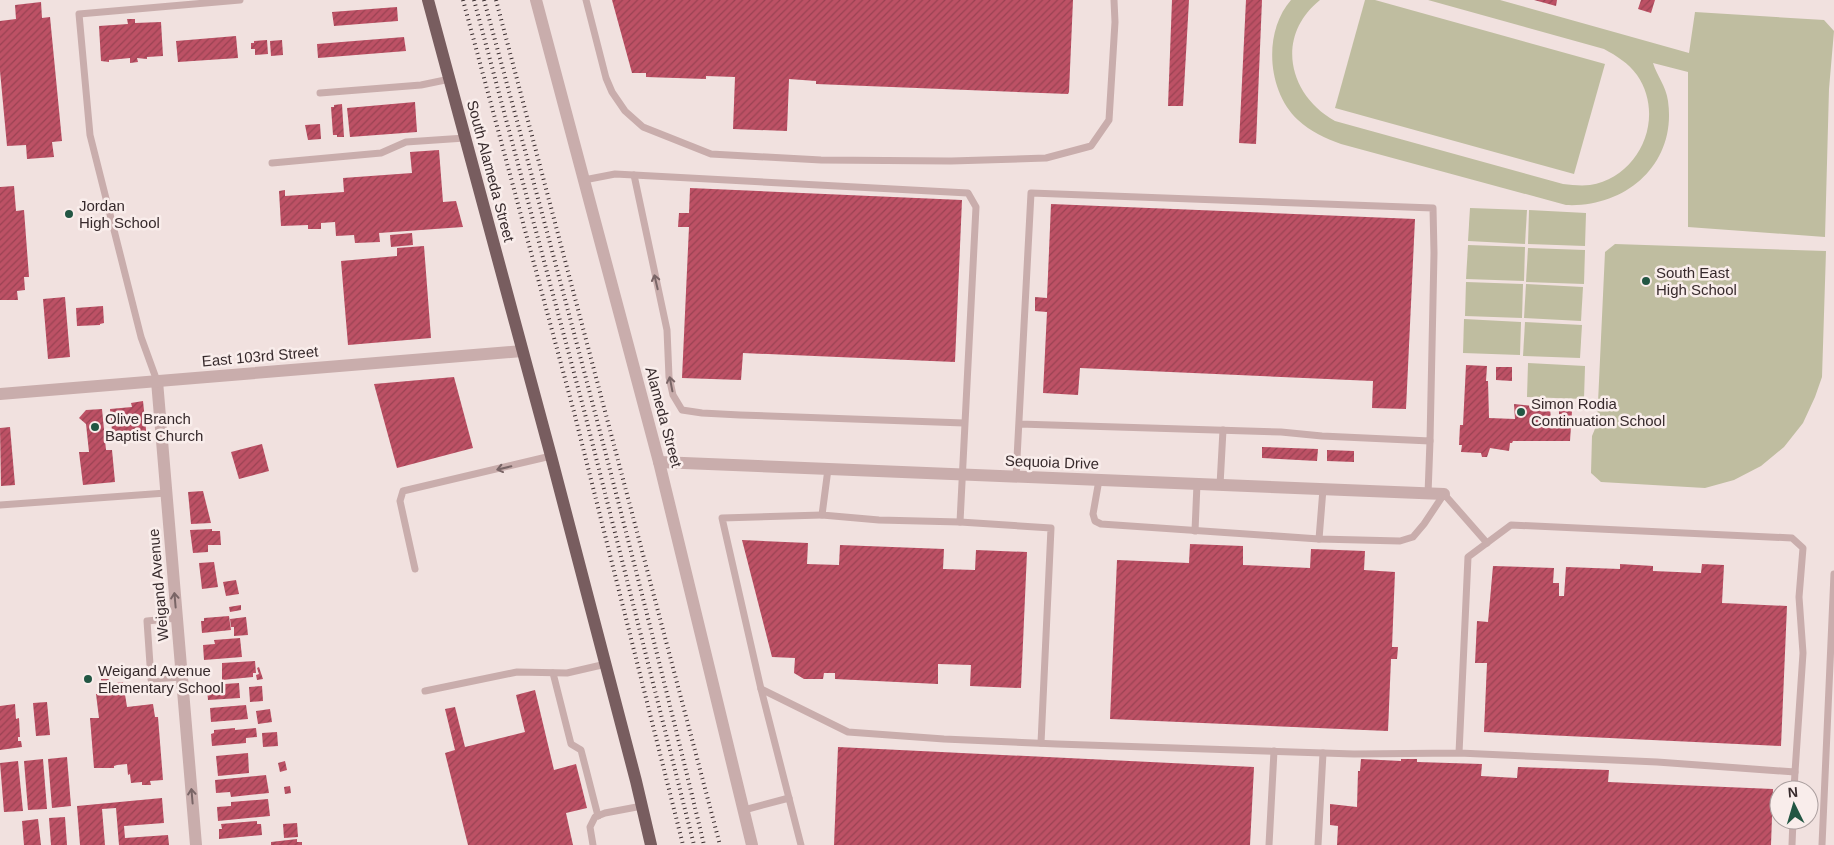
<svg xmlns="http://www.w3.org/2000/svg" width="1834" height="845" viewBox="0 0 1834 845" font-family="Helvetica,sans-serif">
<defs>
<pattern id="building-hatch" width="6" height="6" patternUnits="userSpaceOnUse" patternTransform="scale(1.25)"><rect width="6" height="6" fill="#bd5165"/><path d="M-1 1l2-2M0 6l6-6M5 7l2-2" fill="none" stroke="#9a4353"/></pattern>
</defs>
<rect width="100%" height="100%" fill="#f1e1df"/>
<g fill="#bfbda0">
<path d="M1291,0H1320C1275,36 1288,95 1335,121L1563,184C1572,185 1581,186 1590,185C1640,177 1666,117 1637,75C1628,63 1617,56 1604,49L1428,0H1500L1689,53L1695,12L1824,20L1834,31L1829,89L1825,237L1688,227V72L1653,63C1657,76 1666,86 1668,101C1677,164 1626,208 1566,205L1341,144C1325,138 1311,132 1298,120C1267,91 1263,32 1291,0Z"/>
<path d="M1365,0H1375L1605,64L1574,174L1335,108Z"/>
<path d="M1470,208L1527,210L1525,244L1468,241Z"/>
<path d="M1529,210L1586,213L1585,246L1528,244Z"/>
<path d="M1615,244L1826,251L1822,377L1815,397L1803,423L1784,447L1761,466L1734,480L1705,488L1601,482L1591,473L1592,436L1597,424L1605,252Z"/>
<path d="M1468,245L1525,247L1524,281L1466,279Z"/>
<path d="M1528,248L1585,250L1584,284L1526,282Z"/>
<path d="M1466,282L1523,284L1522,318L1465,316Z"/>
<path d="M1526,284L1583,287L1581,321L1524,318Z"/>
<path d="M1464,319L1521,322L1520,355L1463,353Z"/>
<path d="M1525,322L1582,325L1580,358L1523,356Z"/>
<path d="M1528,363L1585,366L1584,399L1527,397Z"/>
</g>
<g fill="url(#building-hatch)">
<path d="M612,0H1073L1069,92L1068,94L816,84V81L789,79L787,131L733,129L735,77L706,76V79L646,77V73H632Z"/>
<path d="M1172,0H1189L1183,106H1168Z"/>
<path d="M1246,0H1262L1256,144L1239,143Z"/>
<path d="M1534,0H1557L1556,6Z"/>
<path d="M1641,0H1655L1651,13L1638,9Z"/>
<path d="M41,2L42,18L50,17L62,141L52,142L54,157L27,159L26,145L7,146L0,71V21L16,19L15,5Z"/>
<path d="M397,7L398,21L334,26L332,12Z"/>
<path d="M127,19H135V23L161,22L163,56L147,57V59L137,58L138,62L130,63V58L109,60V62L101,61L99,26L128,24Z"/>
<path d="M236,36L238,58L178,62L176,41Z"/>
<path d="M404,37L406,51L318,58L317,44Z"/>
<path d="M267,40L268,54L255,55V49H251V43H254V41Z"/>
<path d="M282,40L283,55L271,56L270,41Z"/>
<path d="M415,102L417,132L350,137L347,108Z"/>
<path d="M342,104L344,137H337V135H333L331,107H334V105Z"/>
<path d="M320,124L321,139L308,140L305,125Z"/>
<path d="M439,150L443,202L456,201L463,227L379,233L380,242L355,243L354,235L336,236L335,222L321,223V229H308V225L281,226L279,191L285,190V196L344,192L343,178L412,173L410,152Z"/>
<path d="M14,186L16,211L24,210L29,277H24L25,290L17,291L18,300H0V187Z"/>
<path d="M690,188L962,200L955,362L743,353L741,380L682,378L689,227H678L679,213H689Z"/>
<path d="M1051,204L1415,219L1406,409L1372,408L1373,381L1080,368L1078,395L1043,393L1047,312L1035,311V297L1047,298Z"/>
<path d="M412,233L413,245L391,247L390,235Z"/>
<path d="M424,246L431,338L348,345L341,261L397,256V248Z"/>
<path d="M65,297L70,357L48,359L43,299Z"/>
<path d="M103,306L104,323L100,324V325L77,326L76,308Z"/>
<path d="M1466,365L1487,366L1486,381H1488L1489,418L1515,419L1514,404L1550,408L1551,420L1559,421V410L1572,411L1570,441H1513L1512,443H1510L1509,451L1490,448L1487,457H1482L1481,453L1461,452L1462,445H1459L1460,425H1463Z"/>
<path d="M1496,367H1512V381L1496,380Z"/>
<path d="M454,377L473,448L397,468L374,384Z"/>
<path d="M143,401L147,439L113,442L110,409L132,407L131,403Z"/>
<path d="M102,409L106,450H112L115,482L83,485L79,452H89L86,424L79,418L86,410Z"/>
<path d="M10,427L15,485L1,486L0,428Z"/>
<path d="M262,444L269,471L239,479L231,452Z"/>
<path d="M1262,447L1318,449L1317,461L1262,458Z"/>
<path d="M1327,450L1354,451V462L1327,461Z"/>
<path d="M203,491L211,523L191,524L188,492Z"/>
<path d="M212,529V531H220L221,545H208V552L193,553L190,530Z"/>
<path d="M742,540L808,543L807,564L839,565L840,545L944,549L943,569L975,570L976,550L1027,552L1021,688L970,686L971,665L938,664V684L835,679V673H824L823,679H804L794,673L795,658L772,657Z"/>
<path d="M1190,544L1243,546V565L1310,568L1311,549L1365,551L1364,570L1395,572L1392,647H1398L1397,659H1391L1388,731L1110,719L1117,560L1189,563Z"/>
<path d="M214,562L218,587L202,589L199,563Z"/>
<path d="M1620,564L1653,566V571L1701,573L1702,564L1724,565L1722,603L1787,606L1781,746L1484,732L1487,663H1475L1477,621L1488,622L1493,566L1554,568L1553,583H1559V596H1564L1566,567L1620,569Z"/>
<path d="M236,580L239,594L226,596L223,582Z"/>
<path d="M241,605V610L230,612L229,607Z"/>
<path d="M229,616L231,630L202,633L201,621H204V618Z"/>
<path d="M246,617L248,635L234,636V627H231L230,619Z"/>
<path d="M240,638L242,657L204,660L203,645L215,644L214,640Z"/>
<path d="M255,661L256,673H253V677L222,680V663Z"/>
<path d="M259,667L263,679L257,680L256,675L259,674L257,668Z"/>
<path d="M101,679H109L110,684L123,682L127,707L153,704L155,717H158L163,780L150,781L151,785H142V782L131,783L130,774L128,775L127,764L117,765L114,766V768H94L90,718H99L96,694H102Z"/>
<path d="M239,683L240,698L208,700L207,689L210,688V685Z"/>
<path d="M262,686L263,701L250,702L249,687Z"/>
<path d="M535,690L554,770L576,764L587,808L566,813L573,845H468L445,753L455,750L445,709L455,707L465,747L525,732L516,695Z"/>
<path d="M47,702L50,735L36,736L33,703Z"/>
<path d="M15,704L16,719L19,718L20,737H18V741H21L22,747L0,750V706Z"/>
<path d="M246,705L248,719L211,722L210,708Z"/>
<path d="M270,709L272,722L258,724L256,711Z"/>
<path d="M235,728V730L256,728L257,737L246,738V743L212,746L211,734L214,733V730Z"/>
<path d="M277,732L278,746L263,747L262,733Z"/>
<path d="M838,747L1254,767L1250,845H834Z"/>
<path d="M248,753L249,773L218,776L216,756Z"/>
<path d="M67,757L71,806L52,808L48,759Z"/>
<path d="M43,759L47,809L28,810L24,761Z"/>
<path d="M1361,759L1401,761V759H1417V762L1482,764L1481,776L1517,778L1518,767L1609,770L1608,782L1773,789L1771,845H1337L1338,826L1330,825V804L1357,807L1358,771H1360Z"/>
<path d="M18,761L23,811L4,812L0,763Z"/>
<path d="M285,761L287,770L280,772L278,763Z"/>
<path d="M266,775L269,793L231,797L230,792L216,793L215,780Z"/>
<path d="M290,786L291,793L285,794L284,787Z"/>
<path d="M162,798L164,823L124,826L125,838L168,835L169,845H119L116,808L102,809L105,845H80L77,806Z"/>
<path d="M268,799L270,816L218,821L217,807L231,806V802Z"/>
<path d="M65,817L67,845H51L49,818Z"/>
<path d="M38,819L41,845H24L22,821Z"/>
<path d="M257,821V824H261L262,835L219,839V829H222L221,824Z"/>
<path d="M297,823L298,837L284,838L283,824Z"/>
<path d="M297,839V842H302V845H271V842Z"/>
</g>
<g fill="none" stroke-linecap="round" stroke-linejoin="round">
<g stroke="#c9adac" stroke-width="7">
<path d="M586,0L606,78L612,92L625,111L643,127L711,154L821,160L951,161L1046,158L1091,146L1109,120L1115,22L1114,0"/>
<path d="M320,93L421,85L450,79"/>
<path d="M272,163L381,153L406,142L465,138"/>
<path d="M634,175L667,330L669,377L673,395L682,410L702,413L740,415L964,423"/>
<path d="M584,180L615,174L634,175L968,193L976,207L960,522L879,520L822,515L828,469"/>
<path d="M157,381L141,337L90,135L79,14L240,0"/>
<path d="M1016,477L1031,193L1433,208L1434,253L1430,441L1322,436L1281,432L1019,424"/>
<path d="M1099,480L1093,514L1095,521L1101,524L1319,539L1400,541L1413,537L1424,524L1444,494L1487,543"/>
<path d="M1220,485L1223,430"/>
<path d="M1428,494L1430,441"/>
<path d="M0,505L166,493"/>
<path d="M822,515L722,518L761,689L848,732L944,739L1057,744L1354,754L1459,753L1468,557L1511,525L1792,538L1803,548L1799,597L1803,653L1795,772L1657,762L1459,753"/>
<path d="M960,522L1051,528L1041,743"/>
<path d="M1195,531L1197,484"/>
<path d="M1319,539L1323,489"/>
<path d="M415,569L400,501L403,491L551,456"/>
<path d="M177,618L147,621L151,679L182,677"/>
<path d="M553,673L571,744L581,750L598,816"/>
<path d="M761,689L801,845"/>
<path d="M425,691L517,672L567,673L606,664"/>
<path d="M1794,790L1795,772"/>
<path d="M744,810L789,798"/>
<path d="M593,845L590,827L595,817L605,813L642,806"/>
<path d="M1269,845L1274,751"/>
<path d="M1318,845L1323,753"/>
<path d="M1792,845L1793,820"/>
<path d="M1822,845L1834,574"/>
</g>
<g stroke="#c9adac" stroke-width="12">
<path d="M157,381L196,845"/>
<path d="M659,462L1444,494"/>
</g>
<g stroke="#c9adac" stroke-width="12">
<path d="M536,0L659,462L752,845"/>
<path d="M0,394L522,351"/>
</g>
<path stroke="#785d5f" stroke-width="12" d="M428,0L551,456L636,781L651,845"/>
<g stroke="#372a2c" stroke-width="4" stroke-dasharray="1 4" stroke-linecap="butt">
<path d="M463,0L574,412L683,845"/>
<path d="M474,0L584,410L694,845"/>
<path d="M484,0C561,281 636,562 704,845"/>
<path d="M496,0L720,845"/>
</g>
</g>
<defs><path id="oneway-shaft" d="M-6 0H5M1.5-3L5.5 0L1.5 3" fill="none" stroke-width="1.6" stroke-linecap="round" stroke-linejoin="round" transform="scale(1.25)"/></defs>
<g stroke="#796566">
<use href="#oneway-shaft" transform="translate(656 282) rotate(-103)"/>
<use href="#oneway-shaft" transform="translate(671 384) rotate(-101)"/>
<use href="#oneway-shaft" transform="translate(504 468) rotate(167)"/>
<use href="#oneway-shaft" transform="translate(175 600) rotate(-95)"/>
<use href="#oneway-shaft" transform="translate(192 796) rotate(-95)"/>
</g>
<g fill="#225643" stroke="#f9edeb" stroke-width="2">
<circle cx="69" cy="214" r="5"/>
<circle cx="1646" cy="281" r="5"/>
<circle cx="1521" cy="412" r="5"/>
<circle cx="95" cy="427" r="5"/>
<circle cx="88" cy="679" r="5"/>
</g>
<g text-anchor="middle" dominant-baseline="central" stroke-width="5" stroke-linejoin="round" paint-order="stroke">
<g font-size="15" fill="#372a2c" stroke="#f9edeb">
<text transform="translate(491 171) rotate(75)">South Alameda Street</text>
<text transform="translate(260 356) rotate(-5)">East 103rd Street</text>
<text transform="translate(664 417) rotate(75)">Alameda Street</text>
<text transform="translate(1052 462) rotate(2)">Sequoia Drive</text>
<text transform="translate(158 585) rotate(-95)">Weigand Avenue</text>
</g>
<g font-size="15" fill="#372a2c" stroke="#f9edeb" text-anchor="start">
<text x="79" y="205">Jordan<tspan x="79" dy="17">High School</tspan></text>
<text x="1656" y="272">South East<tspan x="1656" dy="17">High School</tspan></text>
<text x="1531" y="403">Simon Rodia<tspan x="1531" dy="17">Continuation School</tspan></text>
<text x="105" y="418">Olive Branch<tspan x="105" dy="17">Baptist Church</tspan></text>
<text x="98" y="670">Weigand Avenue<tspan x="98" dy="17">Elementary School</tspan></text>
</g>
</g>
<g transform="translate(1794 805) rotate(355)"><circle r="24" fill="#f9edeb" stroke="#ab9f9f"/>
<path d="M0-4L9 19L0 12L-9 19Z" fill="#225643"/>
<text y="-8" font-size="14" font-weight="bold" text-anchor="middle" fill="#372a2c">N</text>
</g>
</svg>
